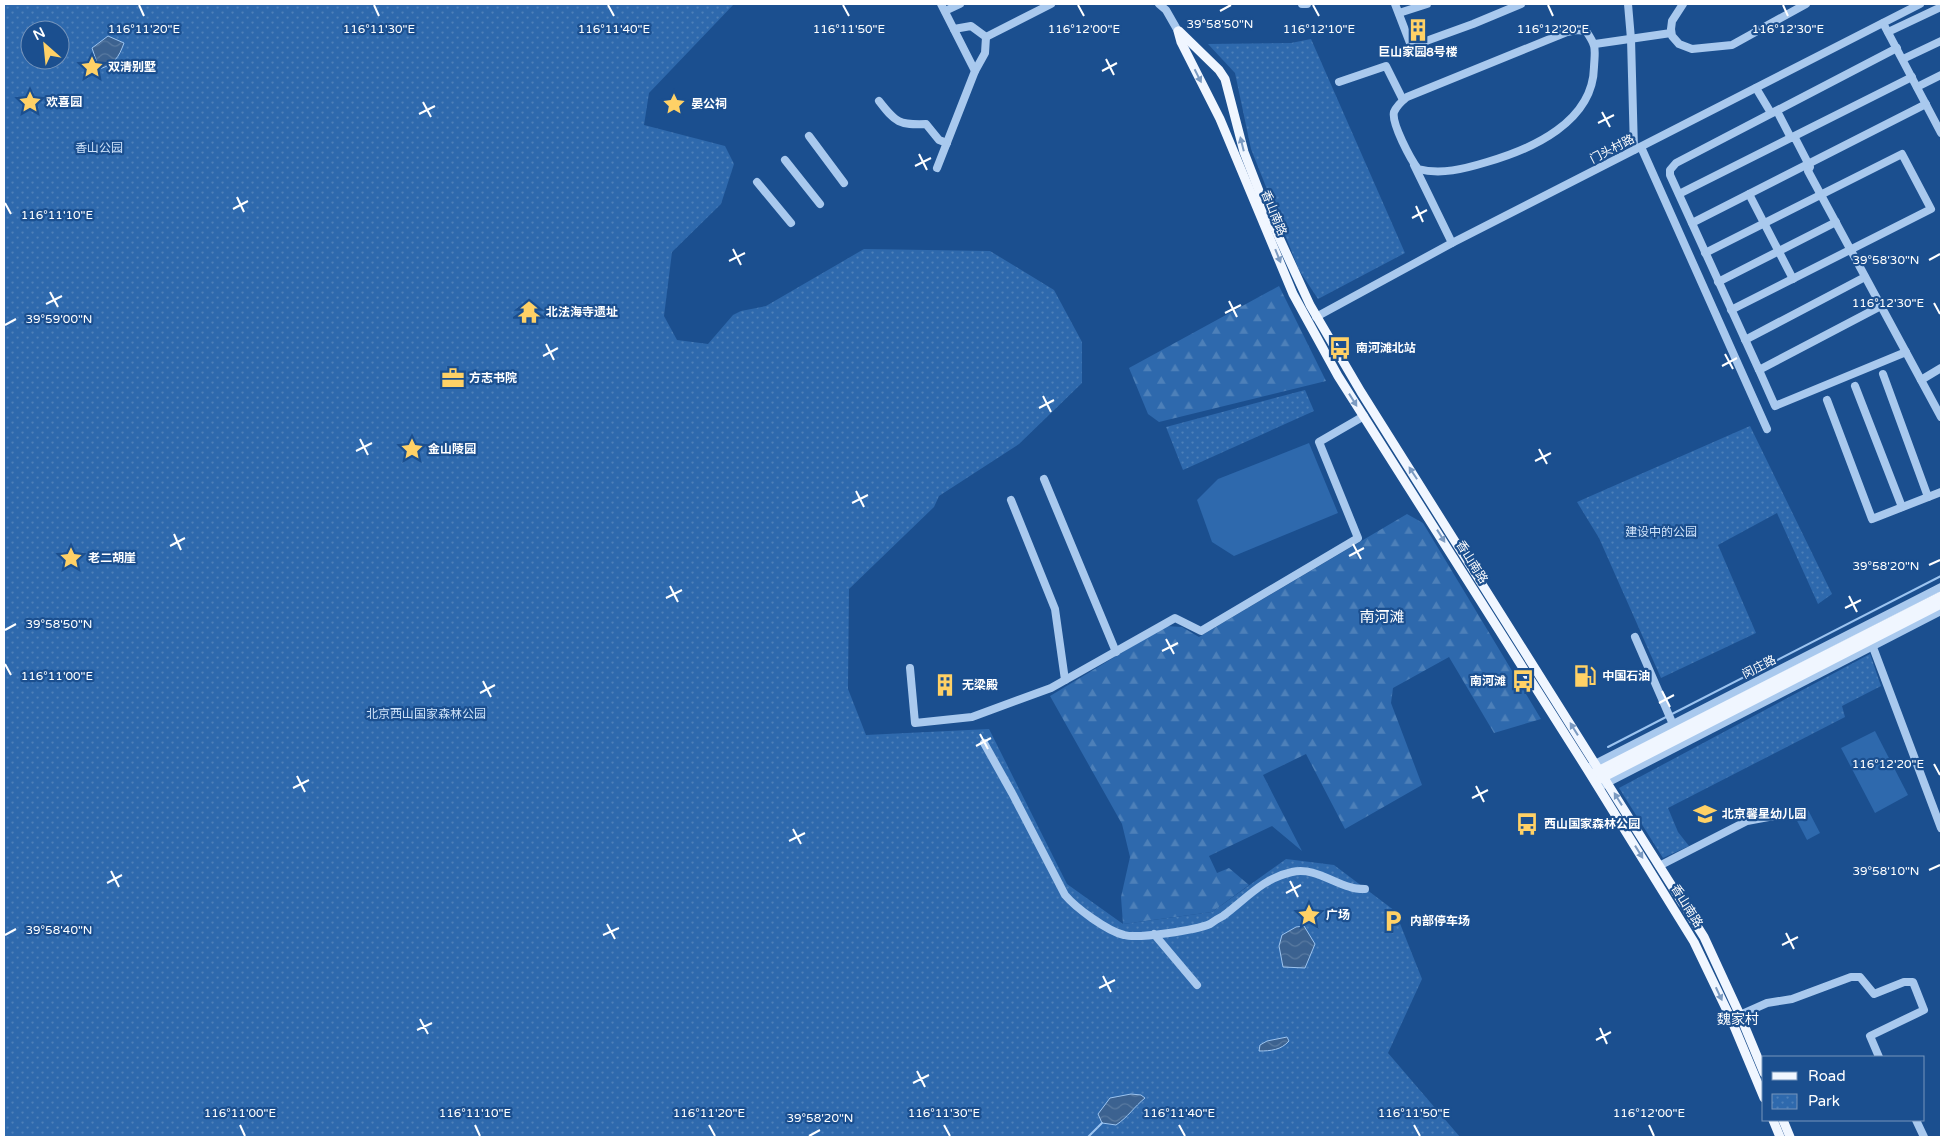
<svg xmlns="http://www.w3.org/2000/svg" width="1945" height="1141" viewBox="0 0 1945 1141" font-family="'Varela Round','Noto Sans SC',sans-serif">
<defs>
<pattern id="forest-firs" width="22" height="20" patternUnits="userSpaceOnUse" patternTransform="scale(1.25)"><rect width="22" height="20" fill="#2e69ad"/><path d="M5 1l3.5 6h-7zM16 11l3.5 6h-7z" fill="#4d80b9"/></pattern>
<pattern id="park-dots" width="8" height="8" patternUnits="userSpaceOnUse" patternTransform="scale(1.25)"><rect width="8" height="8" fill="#2e69ad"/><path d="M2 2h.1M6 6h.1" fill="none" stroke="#4d80b9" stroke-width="1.8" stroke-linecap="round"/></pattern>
<pattern id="water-waves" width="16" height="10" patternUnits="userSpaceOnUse" patternTransform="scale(1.25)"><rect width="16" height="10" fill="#3c6290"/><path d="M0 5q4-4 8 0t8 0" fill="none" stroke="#597aa1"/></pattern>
</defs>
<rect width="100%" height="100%" fill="#1b4f8f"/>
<g fill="#2e69ad">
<path d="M1309,443L1338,513L1234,556L1212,542L1197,500L1218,479Z"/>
<path d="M1875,731L1908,795L1875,813L1841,748Z"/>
<path d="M1807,808L1820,833L1807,840L1794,815Z"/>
</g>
<g fill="url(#forest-firs)">
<path d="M1279,286L1326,381L1159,422L1148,414L1129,368Z"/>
<path d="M1407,514L1423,523L1541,719L1494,733L1449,657L1393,688L1391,703L1422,785L1345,829L1306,754L1263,775L1302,851L1272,826L1209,856L1217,873L1229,868L1249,885L1212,912L1123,924L1121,897L1130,857L1122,824L1050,696L1166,626L1182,627L1199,637Z"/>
</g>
<g fill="url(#park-dots)" fill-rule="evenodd">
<path d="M4,4H734L649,93L644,125L725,146L734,164L721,204L672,252L664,316L677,340L708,344L733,315L741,311L766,306L864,249L990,251L1054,290L1082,342V383L1019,444L939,496L934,507L849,589L848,689L866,735L989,729L1067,884L1123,924L1212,912L1286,859L1334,865L1395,911L1422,979L1388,1053L1460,1137H4ZM30,30H60V60H30Z"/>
<path d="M1311,39L1405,253L1318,299L1299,270L1251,149L1235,73L1208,44L1291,43Z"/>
<path d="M1305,390L1314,411L1183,470L1166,427Z"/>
<path d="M1750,426L1832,594L1818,604L1777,513L1718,545L1756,633L1661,678L1599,538L1577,502Z"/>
<path d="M1870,654L1881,686L1842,706L1845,717L1668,808L1678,832L1689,846L1663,858L1619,788Z"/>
</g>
<g fill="url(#water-waves)" stroke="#9cc4f0">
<path d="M108,36L124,43C119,57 114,65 99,69L92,48Z"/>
<path d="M1304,926L1315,944L1305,968L1283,967L1279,946L1282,935L1296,927Z"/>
<path d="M1287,1037L1289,1041C1281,1050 1271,1051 1259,1051L1260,1045L1267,1041Z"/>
<path d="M1131,1094L1141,1095L1145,1098C1134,1107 1128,1117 1116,1125L1102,1123L1098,1114L1110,1098Z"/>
</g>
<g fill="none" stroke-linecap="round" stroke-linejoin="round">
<g stroke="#9cc4f0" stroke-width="2">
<path d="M1672,714L1941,576"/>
<path d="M1608,747L1668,716"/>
<path d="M1088,1137L1102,1123"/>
</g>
<g stroke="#a9c9ee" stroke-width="8">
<path d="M1159,4L1166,10L1178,31"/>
<path d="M1302,4H1307"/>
<path d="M1395,4L1410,43L1415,45L1473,24L1521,4"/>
<path d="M1628,4L1631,39L1634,150"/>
<path d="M1683,4L1672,21L1671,29L1672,36L1679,44L1692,49L1732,45L1806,4"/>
<path d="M945,11L960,4"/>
<path d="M1399,13L1427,4"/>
<path d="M1883,23L1941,133"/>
<path d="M954,29L971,26L986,37L985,53L975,71"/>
<path d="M1577,30L1586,31C1597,47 1595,48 1594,67C1593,122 1532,149 1487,162C1464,169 1441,175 1418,169C1411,160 1391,123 1394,112C1397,105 1402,101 1407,97L1567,32Z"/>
<path d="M1888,32L1941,7"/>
<path d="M986,37L1051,4"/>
<path d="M1595,44L1671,33"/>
<path d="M1903,59L1941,41"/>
<path d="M1339,82L1386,66L1403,100"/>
<path d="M1917,87L1941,75"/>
<path d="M1756,88L1771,113L1777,111L1791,138H1795L1810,167L1808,171L1941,417"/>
<path d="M879,101C896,123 899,125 926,124L939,140L947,143"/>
<path d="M809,136L844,183"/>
<path d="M1641,147L1767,429"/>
<path d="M785,160L820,204"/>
<path d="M1414,165L1452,243"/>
<path d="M937,168L975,71L941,4"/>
<path d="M757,182L791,223"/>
<path d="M1679,194L1912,77"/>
<path d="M1749,194L1793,279"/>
<path d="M1692,223L1926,104"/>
<path d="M1705,253L1902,154L1931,209L1731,310"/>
<path d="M1718,282L1836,222"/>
<path d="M1881,306L1759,370L1670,175V170L1676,163L1897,48"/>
<path d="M1316,317L1452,243L1920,4"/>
<path d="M1745,340L1865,277"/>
<path d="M1759,370L1775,406L1906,352"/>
<path d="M1883,374L1928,497"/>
<path d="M1921,380L1941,368"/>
<path d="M1855,386L1902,507"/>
<path d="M1827,400L1872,519L1941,492"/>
<path d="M1044,479L1116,652"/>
<path d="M1011,500L1055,609L1065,680"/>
<path d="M1635,637L1675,729"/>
<path d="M1871,642L1941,828"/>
<path d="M910,668L915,723L972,717L1051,688L1175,618L1201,631L1358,538L1319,442L1364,416"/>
<path d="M984,743L1012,793L1065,895C1076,908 1107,931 1124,935C1138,939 1196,930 1210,924C1214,921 1219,918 1223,916C1246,899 1263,878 1292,872C1313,867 1331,882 1350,887C1355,889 1360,889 1365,889"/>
<path d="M1591,766L1941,587"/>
<path d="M1603,785L1941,611"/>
<path d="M1659,866L1747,821L1785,814"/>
<path d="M1154,934L1197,985"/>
<path d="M1731,1019L1767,1003L1792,999L1851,977H1860L1874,994L1904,982H1913L1924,1010L1870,1036L1879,1057"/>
<path d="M1916,1120L1924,1137"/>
</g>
<g stroke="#f0f6ff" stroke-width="9">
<path d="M1178,31L1181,42L1220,119L1293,294L1338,376L1587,769L1694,942L1731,1019L1764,1098"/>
<path d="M1179,31L1219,70L1225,79L1244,152L1266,209L1310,305L1361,392L1704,937L1740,1015L1764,1073"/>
<path d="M1594,773L1941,596"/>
<path d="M1600,779L1941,604"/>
<path d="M1773,1120L1780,1137"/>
<path d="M1783,1120L1790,1137"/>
</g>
</g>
<defs><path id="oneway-solid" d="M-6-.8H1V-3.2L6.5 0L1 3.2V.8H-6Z" transform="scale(1.25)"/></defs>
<g fill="#7b9ac1">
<use href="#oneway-solid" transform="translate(1198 76) rotate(63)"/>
<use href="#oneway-solid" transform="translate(1242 144) rotate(-104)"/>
<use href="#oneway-solid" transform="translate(1278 256) rotate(68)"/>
<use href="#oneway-solid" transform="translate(1353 400) rotate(58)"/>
<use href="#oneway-solid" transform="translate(1413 473) rotate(-123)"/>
<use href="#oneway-solid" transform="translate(1441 536) rotate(58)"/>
<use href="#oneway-solid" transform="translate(1574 729) rotate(-122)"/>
<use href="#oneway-solid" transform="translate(1618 799) rotate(-122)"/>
<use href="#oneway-solid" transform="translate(1639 852) rotate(58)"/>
<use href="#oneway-solid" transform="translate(1719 994) rotate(65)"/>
</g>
<path fill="none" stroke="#fff" stroke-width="2" d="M139,5L144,16M374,5L379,16M608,5L614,16M843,5L849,16M1078,5L1084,16M1313,5L1319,16M1548,5L1553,16M1783,5L1788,16M1220,11L1231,5M1106,59L1114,75M1102,71L1117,63M423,102L431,117M1602,112L1610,127M419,114L435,106M1598,123L1614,115M919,154L927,170M915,166L931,158M237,197L244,212M5,203L11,214M1416,206L1423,222M233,209L248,201M1412,218L1427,210M733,249L741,265M1929,260L1940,254M729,261L745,253M50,292L58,307M1229,301L1237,317M1934,303L1940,314M46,304L62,296M1225,313L1241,305M5,325L16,319M546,344L554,360M1725,354L1733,369M543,356L558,348M1722,366L1737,358M1043,396L1051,412M1039,408L1054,400M360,439L368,455M1539,449L1547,464M356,451L372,443M1535,461L1551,453M856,491L864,507M852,503L868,495M174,534L181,550M1353,544L1361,559M170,546L185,538M1349,556L1364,548M1929,565L1940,560M670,586L678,602M1849,596L1857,612M666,598L682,590M1845,608L1861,600M5,630L16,624M1166,639L1174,654M1162,651L1178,643M5,664L11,675M483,681L491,697M1662,691L1670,707M480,693L495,685M1659,703L1674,695M980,734L988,749M976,746L991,738M1934,764L1940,775M297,776L305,792M1476,786L1484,802M293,788L309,780M1472,798L1488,790M793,829L801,844M789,841L805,833M1929,870L1940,865M111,871L119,887M1290,881L1298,897M107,883L122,875M1286,893L1301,885M607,924L615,939M1786,933L1794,949M5,935L16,929M603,935L619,928M1782,945L1798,937M1103,976L1111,992M1099,988L1115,980M420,1019L428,1034M1600,1028L1607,1044M417,1030L432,1023M1596,1040L1611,1032M917,1071L925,1087M913,1083L929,1075M240,1125L245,1136M475,1125L480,1136M709,1125L715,1136M944,1125L950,1136M1179,1125L1185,1136M1414,1125L1420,1136M1649,1125L1654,1136M809,1136L820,1130"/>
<defs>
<symbol id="building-bare" viewBox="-9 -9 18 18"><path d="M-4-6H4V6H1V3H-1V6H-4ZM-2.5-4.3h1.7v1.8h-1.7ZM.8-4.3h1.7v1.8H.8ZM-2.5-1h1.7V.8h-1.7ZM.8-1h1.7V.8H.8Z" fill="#ffd166" stroke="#1b4f8f" stroke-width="2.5" paint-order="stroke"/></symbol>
<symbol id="sight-bare" viewBox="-9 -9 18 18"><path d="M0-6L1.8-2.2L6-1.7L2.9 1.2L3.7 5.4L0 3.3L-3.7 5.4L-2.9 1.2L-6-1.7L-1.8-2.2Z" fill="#ffd166" stroke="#1b4f8f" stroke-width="2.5" paint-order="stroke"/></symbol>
<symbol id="temple-bare" viewBox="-9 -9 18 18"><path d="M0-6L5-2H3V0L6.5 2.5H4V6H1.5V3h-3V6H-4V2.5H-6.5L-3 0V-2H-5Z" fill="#ffd166" stroke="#1b4f8f" stroke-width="2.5" paint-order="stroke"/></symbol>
<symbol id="bus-bare" viewBox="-9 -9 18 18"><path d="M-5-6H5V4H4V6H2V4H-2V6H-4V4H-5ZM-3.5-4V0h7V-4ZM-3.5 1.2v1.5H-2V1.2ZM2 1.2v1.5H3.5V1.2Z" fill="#ffd166" stroke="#1b4f8f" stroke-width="2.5" paint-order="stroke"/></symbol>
<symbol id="office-bare" viewBox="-9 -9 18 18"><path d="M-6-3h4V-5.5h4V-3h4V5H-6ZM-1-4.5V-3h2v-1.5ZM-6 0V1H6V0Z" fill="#ffd166" stroke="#1b4f8f" stroke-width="2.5" paint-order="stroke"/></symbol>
<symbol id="fuel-bare" viewBox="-9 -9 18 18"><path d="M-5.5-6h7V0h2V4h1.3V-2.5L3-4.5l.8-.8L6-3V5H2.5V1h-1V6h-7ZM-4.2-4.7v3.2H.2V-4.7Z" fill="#ffd166" stroke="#1b4f8f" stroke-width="2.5" paint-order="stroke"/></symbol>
<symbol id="school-bare" viewBox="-9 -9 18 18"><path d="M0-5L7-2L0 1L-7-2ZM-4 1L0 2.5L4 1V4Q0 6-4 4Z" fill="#ffd166" stroke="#1b4f8f" stroke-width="2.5" paint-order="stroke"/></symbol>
<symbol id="parking-bare" viewBox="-9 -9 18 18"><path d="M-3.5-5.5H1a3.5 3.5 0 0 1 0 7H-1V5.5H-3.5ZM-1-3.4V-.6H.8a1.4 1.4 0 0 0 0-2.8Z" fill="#ffd166" stroke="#1b4f8f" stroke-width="2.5" paint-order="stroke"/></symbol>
</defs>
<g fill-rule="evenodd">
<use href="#building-bare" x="1402" y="14" width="32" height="32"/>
<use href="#sight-bare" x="76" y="51" width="32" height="32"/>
<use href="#sight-bare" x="14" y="86" width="32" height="32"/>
<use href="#sight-bare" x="658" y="88" width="32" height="32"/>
<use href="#temple-bare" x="513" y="296" width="32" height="32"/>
<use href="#bus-bare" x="1324" y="332" width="32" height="32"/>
<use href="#office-bare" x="437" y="362" width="32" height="32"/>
<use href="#sight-bare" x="396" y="433" width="32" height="32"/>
<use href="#sight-bare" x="55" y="542" width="32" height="32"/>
<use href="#fuel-bare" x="1569" y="660" width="32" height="32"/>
<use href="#bus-bare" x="1507" y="665" width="32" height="32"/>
<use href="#building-bare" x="929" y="669" width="32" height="32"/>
<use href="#school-bare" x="1689" y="798" width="32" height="32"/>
<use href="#bus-bare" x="1511" y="808" width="32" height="32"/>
<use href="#sight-bare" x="1293" y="899" width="32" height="32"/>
<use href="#parking-bare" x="1377" y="905" width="32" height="32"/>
</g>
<g text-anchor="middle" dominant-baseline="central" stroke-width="4.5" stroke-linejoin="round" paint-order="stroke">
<g font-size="12" font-weight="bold" fill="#fff" stroke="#1b4f8f" text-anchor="start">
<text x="1418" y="52" text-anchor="middle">巨山家园8号楼</text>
<text x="108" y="67">双清别墅</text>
<text x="46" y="102">欢喜园</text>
<text x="691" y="104">晏公祠</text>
<text x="546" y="312">北法海寺遗址</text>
<text x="1356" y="348">南河滩北站</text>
<text x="469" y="378">方志书院</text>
<text x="428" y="449">金山陵园</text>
<text x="88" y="558">老二胡崖</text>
<text x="1602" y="676">中国石油</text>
<text x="1506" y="681" text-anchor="end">南河滩</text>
<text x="962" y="685">无梁殿</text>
<text x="1722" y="814">北京馨星幼儿园</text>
<text x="1544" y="824">西山国家森林公园</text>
<text x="1326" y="915">广场</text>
<text x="1410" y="921">内部停车场</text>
</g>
<g font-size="12" fill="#cfe3fa" stroke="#1b4f8f">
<text x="99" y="148">香山公园</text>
<text x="1661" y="532">建设中的公园</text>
<text x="426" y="714">北京西山国家森林公园</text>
</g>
<g font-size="12" fill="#fff" stroke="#1b4f8f">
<text transform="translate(1612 149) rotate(-27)">门头村路</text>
<text transform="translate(1274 213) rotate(68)">香山南路</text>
<text transform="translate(1472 562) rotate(58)">香山南路</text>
<text transform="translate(1759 667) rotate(-27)">闵庄路</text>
<text transform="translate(1687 906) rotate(58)">香山南路</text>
</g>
<g font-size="14" fill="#fff" stroke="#1b4f8f">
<text x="1738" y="1019">魏家村</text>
</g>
<g font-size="15" fill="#fff" stroke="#1b4f8f">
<text x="1382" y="617">南河滩</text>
</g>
</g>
<g font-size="12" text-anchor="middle" fill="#fff" stroke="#1b4f8f" stroke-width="4.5" stroke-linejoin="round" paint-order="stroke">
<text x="1220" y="28">39°58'50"N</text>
<text x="144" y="33">116°11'20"E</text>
<text x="379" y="33">116°11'30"E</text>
<text x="614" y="33">116°11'40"E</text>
<text x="849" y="33">116°11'50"E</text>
<text x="1084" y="33">116°12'00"E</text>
<text x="1319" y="33">116°12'10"E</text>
<text x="1553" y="33">116°12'20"E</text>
<text x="1788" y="33">116°12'30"E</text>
<text x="57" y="219">116°11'10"E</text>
<text x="1886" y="264">39°58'30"N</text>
<text x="1888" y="307">116°12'30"E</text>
<text x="59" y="323">39°59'00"N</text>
<text x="1886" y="570">39°58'20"N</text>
<text x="59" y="628">39°58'50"N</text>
<text x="57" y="680">116°11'00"E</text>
<text x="1888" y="768">116°12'20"E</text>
<text x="1886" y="875">39°58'10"N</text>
<text x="59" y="934">39°58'40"N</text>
<text x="240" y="1117">116°11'00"E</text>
<text x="475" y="1117">116°11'10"E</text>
<text x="709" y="1117">116°11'20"E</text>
<text x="944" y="1117">116°11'30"E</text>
<text x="1179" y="1117">116°11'40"E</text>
<text x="1414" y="1117">116°11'50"E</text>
<text x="1649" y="1117">116°12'00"E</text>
<text x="820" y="1122">39°58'20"N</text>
</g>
<rect width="1945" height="1141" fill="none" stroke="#ffffff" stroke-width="10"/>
<rect x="1762" y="1056" width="162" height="65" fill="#1b4f8f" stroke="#7695bc"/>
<rect x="1772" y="1072" width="25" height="8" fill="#f0f6ff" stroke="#7695bc"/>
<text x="1808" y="1081" font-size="15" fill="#ffffff">Road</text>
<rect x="1772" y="1094" width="25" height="15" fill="url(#park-dots)" stroke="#7695bc"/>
<text x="1808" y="1106" font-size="15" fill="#ffffff">Park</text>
<g transform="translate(45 45) rotate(333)"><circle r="24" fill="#1b4f8f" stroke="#7695bc"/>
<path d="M0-4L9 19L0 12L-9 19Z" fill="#ffd166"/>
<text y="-8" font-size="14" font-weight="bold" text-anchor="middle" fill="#ffffff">N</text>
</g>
</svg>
